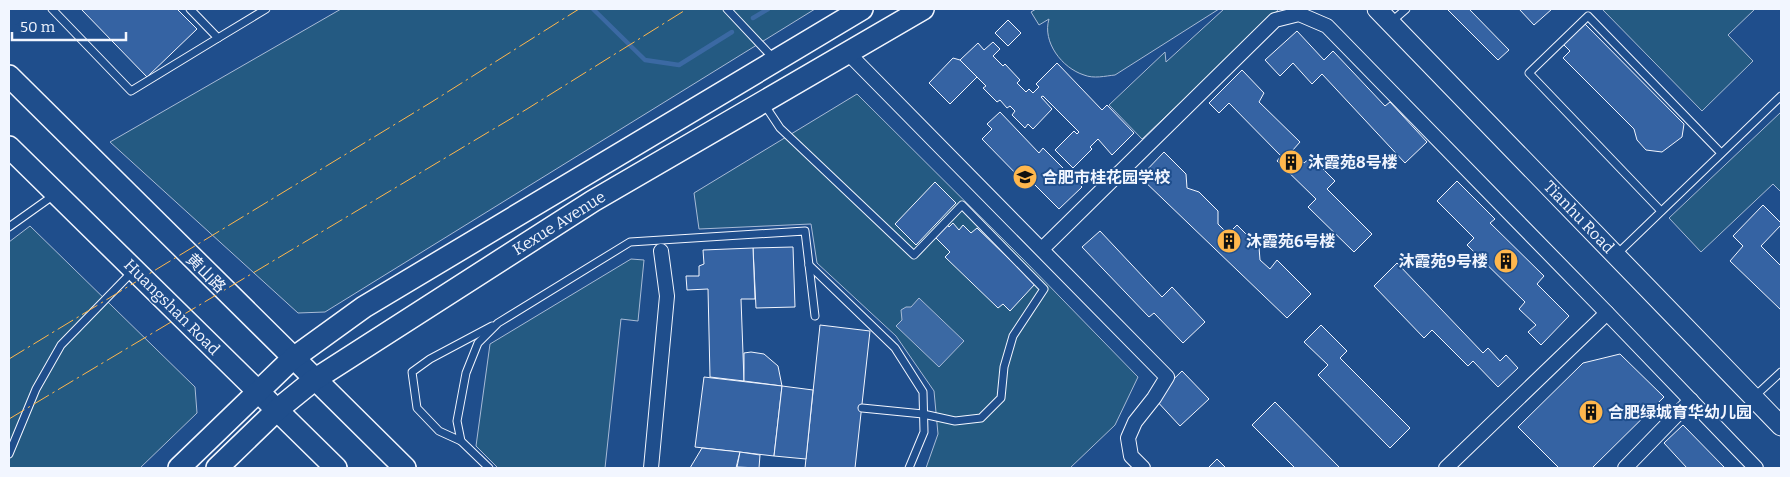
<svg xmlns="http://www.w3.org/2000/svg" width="1790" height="477" viewBox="0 0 1790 477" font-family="Bitter,'Noto Sans SC',serif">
<rect width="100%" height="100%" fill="#1f4e8c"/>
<g fill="#245a82" stroke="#a8bbd7">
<path d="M341,9H815L325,312L298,313L110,142Z"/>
<path d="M1036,9H1219L1115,75C1105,76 1094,79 1084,75C1062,68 1042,42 1049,19L1039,25L1031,12Z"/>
<path d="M1224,9H1279L1142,139L1109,105L1165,52L1166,62Z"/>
<path d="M1602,9H1755L1728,35L1753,61L1702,111Z"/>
<path d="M857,94L1024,260L1138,377L1115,425L1070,468H926L938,434L934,391L896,336L817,263L811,224L699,229L694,193Z"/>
<path d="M1781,112V192L1773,184L1701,252L1669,218Z"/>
<path d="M30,226L195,387L197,413L140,468H9V242Z"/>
<path d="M631,259L644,260L638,321L621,319L605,468H498L476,446L490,344Z"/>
</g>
<path fill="#3b69a3" stroke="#a8bbd7" d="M919,298L964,341L939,367L896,326L902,320L901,310L906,307H911Z"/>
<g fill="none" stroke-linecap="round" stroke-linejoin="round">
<g stroke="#3b69a3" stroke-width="4.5">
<path d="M593,9L645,60L679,65L732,32"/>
<path d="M753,18L768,9"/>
</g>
</g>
<g fill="#3563a3" stroke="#f2f6ff">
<path d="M81,9H177L197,29L147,77Z"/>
<path d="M1447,9H1469L1509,50L1498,60Z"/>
<path d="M1519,9H1552L1534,25Z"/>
<path d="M1008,20L1021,33L1008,46L995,33Z"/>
<path d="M1584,23L1684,124L1682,137L1662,152L1646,150L1637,140L1634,129L1563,58L1570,51L1563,44Z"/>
<path d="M1297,31L1324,60L1333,51L1385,106L1390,102L1427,142L1405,163L1322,74L1312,84L1293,63L1280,76L1265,60Z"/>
<path d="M993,42L1000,49L993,56L1003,66L1005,64L1020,80L1017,83L1026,92L1029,89L1033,93L1039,87L1036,84L1057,63L1102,110L1107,105L1134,133L1112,155L1098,139L1090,147L1092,149L1073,168L1055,150L1074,131L1077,134L1079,132L1043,96L1041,97L1052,109L1033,129L1028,124L1025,128L1012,115L1015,111L1010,106L1007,108L1000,100L997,102L983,88L986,86L960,60L978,43L984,50Z"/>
<path d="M953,58L960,60L977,77L950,104L929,83Z"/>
<path d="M1242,70L1264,93L1259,102L1300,142L1292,151L1304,163L1311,157L1335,181L1327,189L1372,234L1354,252L1308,207L1316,199L1277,161L1281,156L1229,103L1219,113L1209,103Z"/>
<path d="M1000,112L1039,153L1043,148L1082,187L1059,209L1030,180L1026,184L982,139L992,129L987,124Z"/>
<path d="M1164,152L1186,174L1187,188L1199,192L1218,211V224L1228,234L1237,225L1259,247L1260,260L1270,269L1277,260L1311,294L1287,318L1140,177Z"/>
<path d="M1457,181L1495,219L1490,223L1544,276L1537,284L1569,316L1541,345L1528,332L1536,325L1519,309L1525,302L1467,245L1474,238L1437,201Z"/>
<path d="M935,182L956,203L916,245L895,224Z"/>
<path d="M1763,205L1781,223V225L1761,246L1781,266V310L1730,261L1743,246L1733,236Z"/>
<path d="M946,223L949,227L953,223L959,230L963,225L971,233L977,228L1035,284L1010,311L1003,304L998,308L945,257L950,252L934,236Z"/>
<path d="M1100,231L1162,297L1172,287L1205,322L1183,343L1154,313L1149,317L1082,247Z"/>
<path d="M793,247L795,307L756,308L753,248Z"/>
<path d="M753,248L755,299H741L744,381L710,377L708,289L687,290L686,276H699V266L704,264L703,250Z"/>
<path d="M1397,263L1483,353L1488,348L1500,361L1506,355L1518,368L1498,387L1473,361L1468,366L1432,330L1424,338L1374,286Z"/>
<path d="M820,325L870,331L855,468H805Z"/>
<path d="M1321,325L1347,351L1340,358L1410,428L1390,448L1318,375L1328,365L1304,342Z"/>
<path d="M751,352L764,354L778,366L782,386L744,381V353Z"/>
<path d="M1620,354L1664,397L1592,468H1559L1518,427L1583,363Z"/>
<path d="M1182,371L1209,399L1180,426L1154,398Z"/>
<path d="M704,377L782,386L774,456L695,447Z"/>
<path d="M782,386L813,390L806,459L774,456Z"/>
<path d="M1275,402L1340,468H1295L1252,425Z"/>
<path d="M1683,425L1725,468H1687L1664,443Z"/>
<path d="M702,448L740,452L736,468H690Z"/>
<path d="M740,452L760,455L759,468L737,467Z"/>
<path d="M1217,459L1226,468H1208Z"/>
</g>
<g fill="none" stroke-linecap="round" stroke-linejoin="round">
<defs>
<g id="lane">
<path d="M52,9L131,91L218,38"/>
<path d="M190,9L218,38L266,9"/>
<path d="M727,9L775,60"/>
<path d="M1391,22L1406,9"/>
<path d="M764,104L780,128L914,255L962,205L1044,289L1013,336L1004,367L1001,398L981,418L955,421L923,414L862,408"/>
<path d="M1661,211L1529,73L1588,16L1721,153"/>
<path d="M9,227L54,195"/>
<path d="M1616,255L1781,96"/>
<path d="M809,265L895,348L923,392L924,432L909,468"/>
<path d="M1754,397L1781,372"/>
<path d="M461,441L439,431L417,408L412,372L430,359L492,326"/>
<path d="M9,454L36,389L61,345L133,271"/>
<path d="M489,468L461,441L457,421L466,373L478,343L498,323L630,242L805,231L815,316"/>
</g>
<g id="street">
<path d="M848,53L1167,377L1154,398L1135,422L1128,438L1131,456L1143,468"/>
<path d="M1042,249L1275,20L1299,14L1327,26L1607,313L1756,468"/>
<path d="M651,468L667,296L661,251"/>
<path d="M1446,468L1607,313"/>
<path d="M1625,468L1691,400"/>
</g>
<path id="secondary" d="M1377,9L1781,426"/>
<g id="primary">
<path d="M9,76L405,468"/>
<path d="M9,147L336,468"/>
<path d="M179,468L292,359L364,307L862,9"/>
<path d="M217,468L277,410L314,380L593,201L923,9"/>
</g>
</defs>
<use href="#lane" stroke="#f2f6ff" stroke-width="9"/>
<use href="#street" stroke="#f2f6ff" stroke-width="16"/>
<use href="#secondary" stroke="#f2f6ff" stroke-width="21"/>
<use href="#primary" stroke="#f2f6ff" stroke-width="24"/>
<use href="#lane" stroke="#1f4e8c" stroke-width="7"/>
<use href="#street" stroke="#1f4e8c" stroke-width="14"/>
<use href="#secondary" stroke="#1f4e8c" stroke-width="19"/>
<use href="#primary" stroke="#1f4e8c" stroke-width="21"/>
<g stroke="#ffb74d" stroke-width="1" stroke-dasharray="18 4 2.5 4" stroke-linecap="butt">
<path d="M9,359L430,103L579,9"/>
<path d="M9,419L527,109L687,9"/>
</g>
</g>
<defs>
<symbol id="building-disc" viewBox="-11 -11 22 22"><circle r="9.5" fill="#ffb74d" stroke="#1f4e8c"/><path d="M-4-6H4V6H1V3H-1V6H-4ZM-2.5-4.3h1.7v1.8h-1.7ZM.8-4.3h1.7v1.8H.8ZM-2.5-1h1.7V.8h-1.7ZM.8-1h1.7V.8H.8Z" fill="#111"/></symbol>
<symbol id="school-disc" viewBox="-11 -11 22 22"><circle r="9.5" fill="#ffb74d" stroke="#1f4e8c"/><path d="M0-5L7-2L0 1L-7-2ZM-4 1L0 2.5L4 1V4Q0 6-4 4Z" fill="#111"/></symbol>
</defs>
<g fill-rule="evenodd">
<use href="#building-disc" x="1277" y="148" width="28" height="28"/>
<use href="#school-disc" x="1011" y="163" width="28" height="28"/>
<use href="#building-disc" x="1215" y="227" width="28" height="28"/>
<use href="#building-disc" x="1492" y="247" width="28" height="28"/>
<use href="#building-disc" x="1577" y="398" width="28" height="28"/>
</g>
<g text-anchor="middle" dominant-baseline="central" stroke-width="4" stroke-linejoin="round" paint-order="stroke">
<g font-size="16" font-weight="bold" fill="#f2f6ff" stroke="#1f4e8c" text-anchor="start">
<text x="1308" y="162">沐霞苑8号楼</text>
<text x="1042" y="177">合肥市桂花园学校</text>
<text x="1246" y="241">沐霞苑6号楼</text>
<text x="1488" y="261" text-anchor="end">沐霞苑9号楼</text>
<text x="1608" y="412">合肥绿城育华幼儿园</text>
</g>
<g font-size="16" fill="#f2f6ff" stroke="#1f4e8c">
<text transform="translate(1579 217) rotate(46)">Tianhu Road</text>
<text transform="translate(559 223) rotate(-32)">Kexue Avenue</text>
<text transform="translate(206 273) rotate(45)">黄山路</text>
<text transform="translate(172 307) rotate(45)">Huangshan Road</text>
</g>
</g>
<rect width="1790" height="477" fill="none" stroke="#f2f6ff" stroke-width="20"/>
<path d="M12 32v8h114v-8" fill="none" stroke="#f2f6ff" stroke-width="2.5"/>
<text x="20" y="32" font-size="15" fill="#f2f6ff" stroke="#1f4e8c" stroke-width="4" paint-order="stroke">50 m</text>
</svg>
